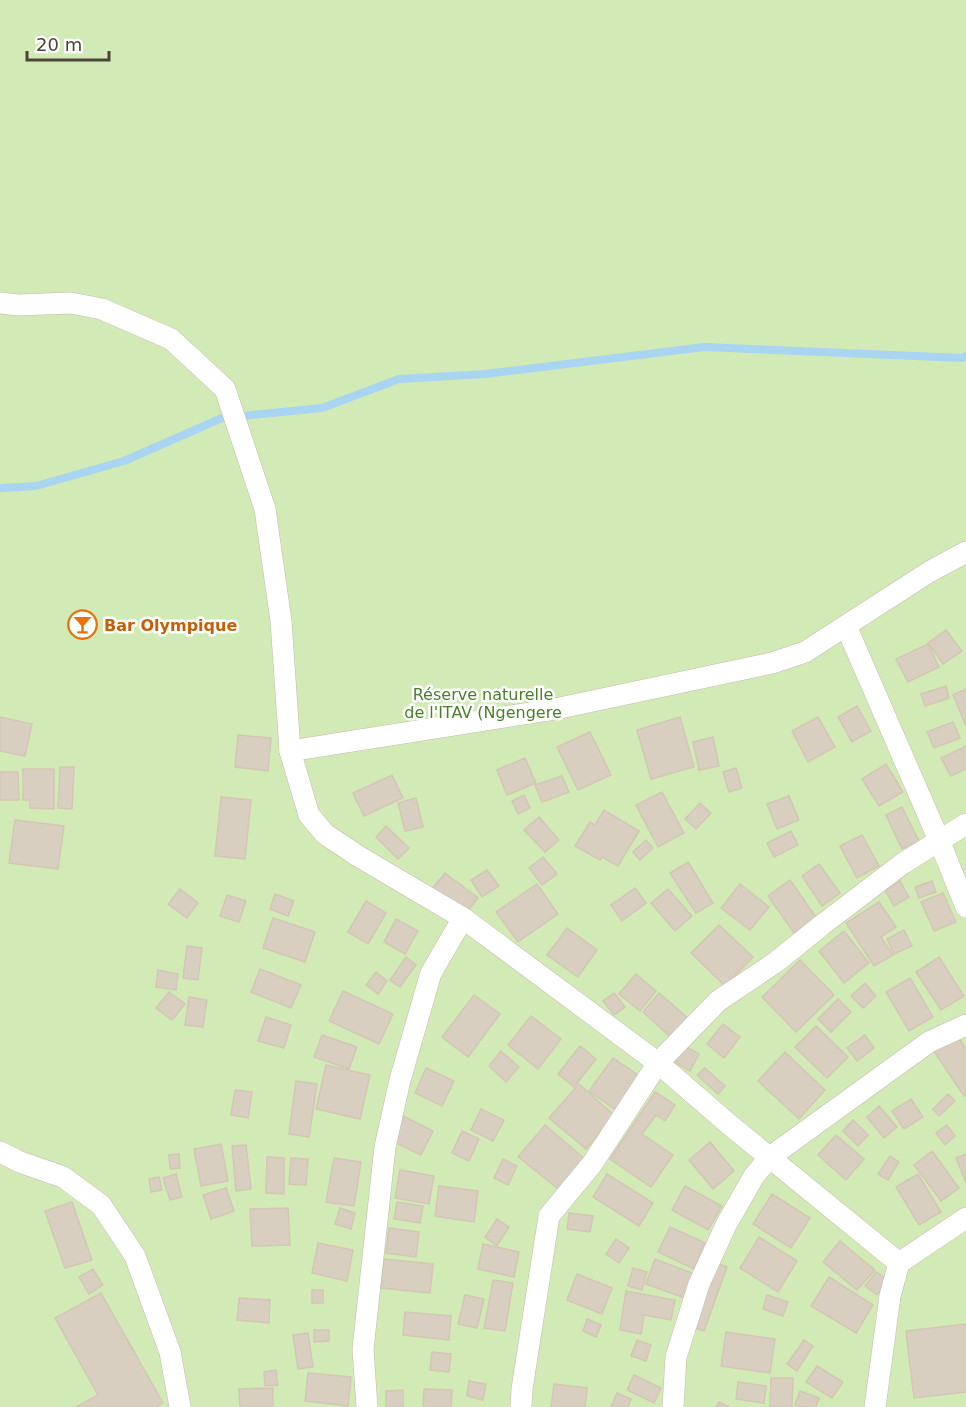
<svg xmlns="http://www.w3.org/2000/svg" width="966" height="1407" viewBox="0 0 966 1407" font-family="'DejaVu Sans',sans-serif">
<rect width="100%" height="100%" fill="#f6f3ec"/>
<rect fill="#d2eab5" x="0" y="0" width="966" height="1407"/>
<g fill="none" stroke-linecap="round" stroke-linejoin="round">
<path stroke="#a9d4f2" stroke-width="8" d="M0,488L36,486L124,461L222,418L322,408L399,379L485,374L704,347L962,358L966,356"/>
</g>
<g fill="#d8cfc1" stroke="#d3c7b4" stroke-width="1.5">
<path d="M946,630L962,651L943,664L928,643Z"/>
<path d="M928,644L939,667L908,682L896,659Z"/>
<path d="M946,686L949,698L925,706L921,694Z"/>
<path d="M966,689V726L953,695Z"/>
<path d="M857,706L871,731L852,742L838,717Z"/>
<path d="M0,717L32,724L25,756L0,751Z"/>
<path d="M680,717L694,767L651,779L637,730Z"/>
<path d="M818,717L835,747L808,762L792,731Z"/>
<path d="M953,722L960,738L934,748L927,732Z"/>
<path d="M590,732L611,775L578,790L557,747Z"/>
<path d="M238,735L271,738L268,771L235,767Z"/>
<path d="M713,737L719,766L699,770L693,742Z"/>
<path d="M966,746V769L951,776L941,758Z"/>
<path d="M525,758L536,783L507,795L497,770Z"/>
<path d="M886,764L903,792L879,806L862,779Z"/>
<path d="M60,767H74L72,809L58,808Z"/>
<path d="M736,768L742,788L729,792L723,772Z"/>
<path d="M23,769H54V809L30,808V800H23Z"/>
<path d="M0,772H18L19,800H0Z"/>
<path d="M392,775L403,798L364,816L353,793Z"/>
<path d="M562,776L569,792L542,802L535,785Z"/>
<path d="M662,792L684,833L658,847L636,805Z"/>
<path d="M524,795L530,808L518,814L512,801Z"/>
<path d="M789,796L799,820L777,829L767,804Z"/>
<path d="M221,797L251,800L245,859L215,856Z"/>
<path d="M416,798L423,827L405,831L398,803Z"/>
<path d="M700,803L711,813L696,829L685,819Z"/>
<path d="M902,807L919,841L902,849L886,815Z"/>
<path d="M604,810L639,831L618,866L602,857L600,860L575,846L590,822L595,825Z"/>
<path d="M539,817L559,840L545,852L524,830Z"/>
<path d="M15,820L64,826L58,869L9,863Z"/>
<path d="M386,826L409,848L398,859L376,837Z"/>
<path d="M791,831L798,845L774,857L767,843Z"/>
<path d="M862,835L879,866L857,878L840,846Z"/>
<path d="M646,840L653,848L640,860L633,852Z"/>
<path d="M543,857L557,874L542,885L529,868Z"/>
<path d="M688,862L713,903L696,913L670,873Z"/>
<path d="M819,864L840,893L822,906L802,876Z"/>
<path d="M487,870L499,886L482,897L471,880Z"/>
<path d="M445,873L478,898L465,915L432,889Z"/>
<path d="M790,880L816,917L794,933L768,896Z"/>
<path d="M900,881L909,897L894,906L885,890Z"/>
<path d="M932,881L936,892L919,898L915,887Z"/>
<path d="M537,884L558,914L518,942L496,912Z"/>
<path d="M740,884L769,907L750,930L721,908Z"/>
<path d="M635,888L646,903L622,921L611,905Z"/>
<path d="M180,889L198,903L187,918L168,904Z"/>
<path d="M668,889L692,916L675,931L651,903Z"/>
<path d="M943,893L956,922L934,931L921,902Z"/>
<path d="M275,894L294,901L288,916L270,909Z"/>
<path d="M227,895L246,901L239,922L220,916Z"/>
<path d="M366,901L386,913L368,944L348,932Z"/>
<path d="M879,902L896,927L881,937L893,955L874,966L846,923Z"/>
<path d="M273,918L315,932L305,962L263,948Z"/>
<path d="M396,919L418,931L405,954L384,942Z"/>
<path d="M719,925L753,957L725,986L691,953Z"/>
<path d="M567,928L597,950L578,977L547,955Z"/>
<path d="M904,930L912,946L894,954L887,939Z"/>
<path d="M844,931L869,963L844,983L819,951Z"/>
<path d="M187,946L202,948L198,980L183,978Z"/>
<path d="M406,957L416,965L400,987L390,980Z"/>
<path d="M939,957L964,996L941,1010L916,972Z"/>
<path d="M800,960L834,995L796,1032L762,997Z"/>
<path d="M260,969L301,985L291,1008L251,992Z"/>
<path d="M158,970L178,974L176,990L156,987Z"/>
<path d="M376,972L387,981L378,994L366,985Z"/>
<path d="M636,974L656,991L640,1011L619,994Z"/>
<path d="M910,978L933,1017L909,1031L886,992Z"/>
<path d="M865,983L876,996L863,1008L851,996Z"/>
<path d="M343,991L393,1014L379,1044L329,1021Z"/>
<path d="M169,992L185,1004L172,1020L156,1008Z"/>
<path d="M614,993L625,1007L614,1015L603,1001Z"/>
<path d="M659,993L690,1020L673,1039L643,1012Z"/>
<path d="M474,995L500,1014L468,1057L442,1037Z"/>
<path d="M189,997L207,1000L203,1027L185,1025Z"/>
<path d="M838,999L851,1012L831,1032L818,1019Z"/>
<path d="M531,1016L561,1039L538,1069L508,1045Z"/>
<path d="M266,1017L291,1025L284,1048L258,1041Z"/>
<path d="M723,1024L740,1037L724,1058L707,1044Z"/>
<path d="M816,1026L848,1057L827,1078L795,1047Z"/>
<path d="M322,1035L357,1047L349,1069L314,1057Z"/>
<path d="M865,1035L874,1048L857,1061L847,1048Z"/>
<path d="M957,1035L966,1049V1095L964,1096L933,1050Z"/>
<path d="M683,1045L699,1054L690,1071L674,1062Z"/>
<path d="M580,1046L596,1059L574,1087L558,1074Z"/>
<path d="M501,1051L519,1067L506,1082L489,1066Z"/>
<path d="M785,1052L825,1090L799,1119L758,1081Z"/>
<path d="M613,1058L641,1077L617,1111L589,1091Z"/>
<path d="M326,1065L370,1075L360,1119L316,1109Z"/>
<path d="M426,1068L454,1081L442,1106L415,1093Z"/>
<path d="M705,1068L725,1086L718,1094L697,1075Z"/>
<path d="M296,1081L317,1084L309,1137L289,1134Z"/>
<path d="M579,1084L614,1115L586,1149L549,1118Z"/>
<path d="M235,1090L252,1092L248,1118L231,1115Z"/>
<path d="M655,1092L675,1105L665,1121L656,1115L642,1134L673,1155L651,1187L610,1159Z"/>
<path d="M948,1094L955,1101L939,1116L933,1109Z"/>
<path d="M911,1099L923,1117L904,1129L892,1111Z"/>
<path d="M879,1106L897,1127L884,1138L867,1117Z"/>
<path d="M481,1109L504,1120L493,1141L471,1130Z"/>
<path d="M403,1116L433,1131L421,1155L392,1141Z"/>
<path d="M853,1120L868,1135L858,1146L843,1131Z"/>
<path d="M545,1125L586,1160L561,1191L518,1157Z"/>
<path d="M947,1125L955,1136L945,1145L936,1133Z"/>
<path d="M462,1131L479,1139L469,1161L452,1153Z"/>
<path d="M836,1135L864,1159L846,1180L818,1155Z"/>
<path d="M710,1142L734,1171L713,1189L689,1160Z"/>
<path d="M221,1144L228,1181L201,1186L194,1149Z"/>
<path d="M246,1145L251,1189L236,1191L232,1146Z"/>
<path d="M932,1151L959,1188L941,1201L914,1165Z"/>
<path d="M179,1154L180,1168L170,1169L169,1155Z"/>
<path d="M966,1154V1183L956,1158Z"/>
<path d="M890,1156L899,1162L888,1180L878,1174Z"/>
<path d="M267,1157L284,1158V1194L266,1193Z"/>
<path d="M291,1158L308,1159L306,1185L289,1184Z"/>
<path d="M334,1158L361,1162L354,1206L326,1202Z"/>
<path d="M503,1159L517,1166L508,1185L494,1178Z"/>
<path d="M400,1170L434,1176L429,1204L395,1198Z"/>
<path d="M176,1174L182,1197L170,1200L163,1178Z"/>
<path d="M607,1174L653,1203L639,1226L593,1197Z"/>
<path d="M918,1174L941,1212L919,1225L896,1187Z"/>
<path d="M159,1177L162,1190L151,1192L149,1179Z"/>
<path d="M439,1186L478,1191L474,1222L435,1216Z"/>
<path d="M685,1186L722,1206L708,1230L672,1210Z"/>
<path d="M226,1188L234,1211L211,1219L203,1195Z"/>
<path d="M772,1194L810,1218L791,1248L753,1224Z"/>
<path d="M72,1202L92,1260L65,1268L45,1211Z"/>
<path d="M397,1202L423,1206L420,1223L394,1219Z"/>
<path d="M288,1208L290,1245L252,1246L250,1209Z"/>
<path d="M340,1208L355,1213L351,1229L335,1224Z"/>
<path d="M569,1213L593,1216L590,1232L567,1229Z"/>
<path d="M497,1219L509,1227L497,1246L485,1237Z"/>
<path d="M670,1227L705,1243L694,1269L658,1252Z"/>
<path d="M389,1228L419,1232L416,1257L386,1253Z"/>
<path d="M759,1237L797,1261L778,1292L740,1268Z"/>
<path d="M616,1239L629,1248L619,1263L606,1254Z"/>
<path d="M840,1241L875,1270L857,1290L823,1262Z"/>
<path d="M318,1243L353,1250L347,1281L312,1273Z"/>
<path d="M483,1244L519,1252L514,1277L478,1269Z"/>
<path d="M384,1259L433,1264L430,1293L381,1288Z"/>
<path d="M655,1259L694,1274L685,1298L646,1284Z"/>
<path d="M716,1263L727,1267L704,1331L693,1327Z"/>
<path d="M633,1268L647,1272L642,1290L628,1286Z"/>
<path d="M93,1269L103,1285L89,1294L79,1277Z"/>
<path d="M876,1272L888,1280L877,1295L865,1286Z"/>
<path d="M577,1274L612,1288L602,1314L567,1300Z"/>
<path d="M829,1277L873,1305L856,1333L811,1306Z"/>
<path d="M493,1280L513,1283L505,1331L484,1328Z"/>
<rect x="312" y="1290" width="11" height="13"/>
<path d="M626,1291L675,1300L671,1320L644,1315L641,1334L620,1330Z"/>
<path d="M101,1293L163,1403L156,1407H76L98,1395L55,1318Z"/>
<path d="M465,1295L484,1299L477,1328L458,1324Z"/>
<path d="M767,1295L788,1302L783,1316L763,1309Z"/>
<path d="M239,1298L270,1300L269,1323L237,1320Z"/>
<path d="M405,1312L451,1316L449,1340L403,1335Z"/>
<path d="M587,1319L601,1325L596,1337L583,1331Z"/>
<path d="M966,1324V1392L914,1398L906,1331Z"/>
<path d="M314,1330H329V1341L314,1342Z"/>
<path d="M726,1332L775,1339L770,1373L721,1366Z"/>
<path d="M308,1333L313,1367L298,1369L293,1335Z"/>
<path d="M637,1340L651,1345L646,1361L631,1356Z"/>
<path d="M804,1340L813,1346L797,1371L787,1364Z"/>
<path d="M432,1352L451,1354L449,1372L430,1370Z"/>
<path d="M817,1366L843,1382L832,1398L806,1382Z"/>
<path d="M276,1370L278,1385L265,1386L264,1372Z"/>
<path d="M308,1373L351,1377L348,1406L305,1401Z"/>
<path d="M634,1375L661,1388L654,1403L627,1390Z"/>
<path d="M771,1378H793L792,1407H770Z"/>
<path d="M469,1381L486,1384L483,1400L467,1396Z"/>
<path d="M738,1382L766,1386L764,1403L736,1399Z"/>
<path d="M554,1384L587,1388L585,1407H551Z"/>
<path d="M273,1388V1407H240L239,1389Z"/>
<path d="M424,1389L452,1390L451,1407H423Z"/>
<path d="M403,1390V1407H386V1391Z"/>
<path d="M800,1391L819,1398L816,1407H802L795,1405Z"/>
<path d="M617,1393L631,1399L628,1407H611Z"/>
<path d="M719,1402L730,1407H716Z"/>
</g>
<g fill="none" stroke-linecap="round" stroke-linejoin="round">
<defs>
<g id="minor">
<path d="M0,303L18,305L71,303L102,309L171,339L225,389L265,509L281,621L290,751L309,815L325,834L358,856L463,918L658,1063L731,1126L899,1263"/>
<path d="M846,626L939,840L966,907"/>
<path d="M290,751L555,709L772,663L805,652L929,572L966,552"/>
<path d="M0,1152L20,1162L63,1177L101,1205L135,1256L170,1352L180,1407"/>
<path d="M367,1407L363,1349L385,1147L400,1080L431,973L463,918"/>
<path d="M521,1407L522,1389L549,1216L592,1164L658,1063L718,1001L776,962L822,925L902,864L966,824"/>
<path d="M673,1407L676,1357L699,1284L726,1225L754,1176L770,1157L929,1042L966,1025"/>
<path d="M875,1407L890,1296L899,1263L966,1218"/>
</g>
</defs>
<use href="#minor" stroke="#c2bbae" stroke-width="22"/>
<use href="#minor" stroke="#fff" stroke-width="21"/>
</g>
<defs>
<symbol id="bar-ring" viewBox="-11 -11 22 22"><circle r="9.5" fill="#fff" stroke="#e8710a" stroke-width="1.5"/><path d="M-6-5H6L.8 .8V4.5H3.5V6h-7V4.5H-.8V.8Z" fill="#e8710a"/></symbol>
</defs>
<g fill-rule="evenodd">
<use href="#bar-ring" x="66" y="608" width="33" height="33"/>
</g>
<g text-anchor="middle" dominant-baseline="central" stroke-width="5" stroke-linejoin="round" paint-order="stroke">
<g font-size="16" font-weight="bold" fill="#c56008" stroke="#fff" text-anchor="start">
<text x="104" y="625">Bar Olympique</text>
</g>
<g font-size="16" fill="#4a7f2a" stroke="#fff">
<text x="483" y="694">Réserve naturelle<tspan x="483" dy="18">de l'ITAV (Ngengere</tspan></text>
</g>
</g>
<path d="M27 51v9h82v-9" fill="none" stroke="#4b4439" stroke-width="3"/>
<text x="36" y="51" font-size="18" fill="#4b4439" stroke="#ffffff" stroke-width="4.5" paint-order="stroke">20 m</text>
</svg>
